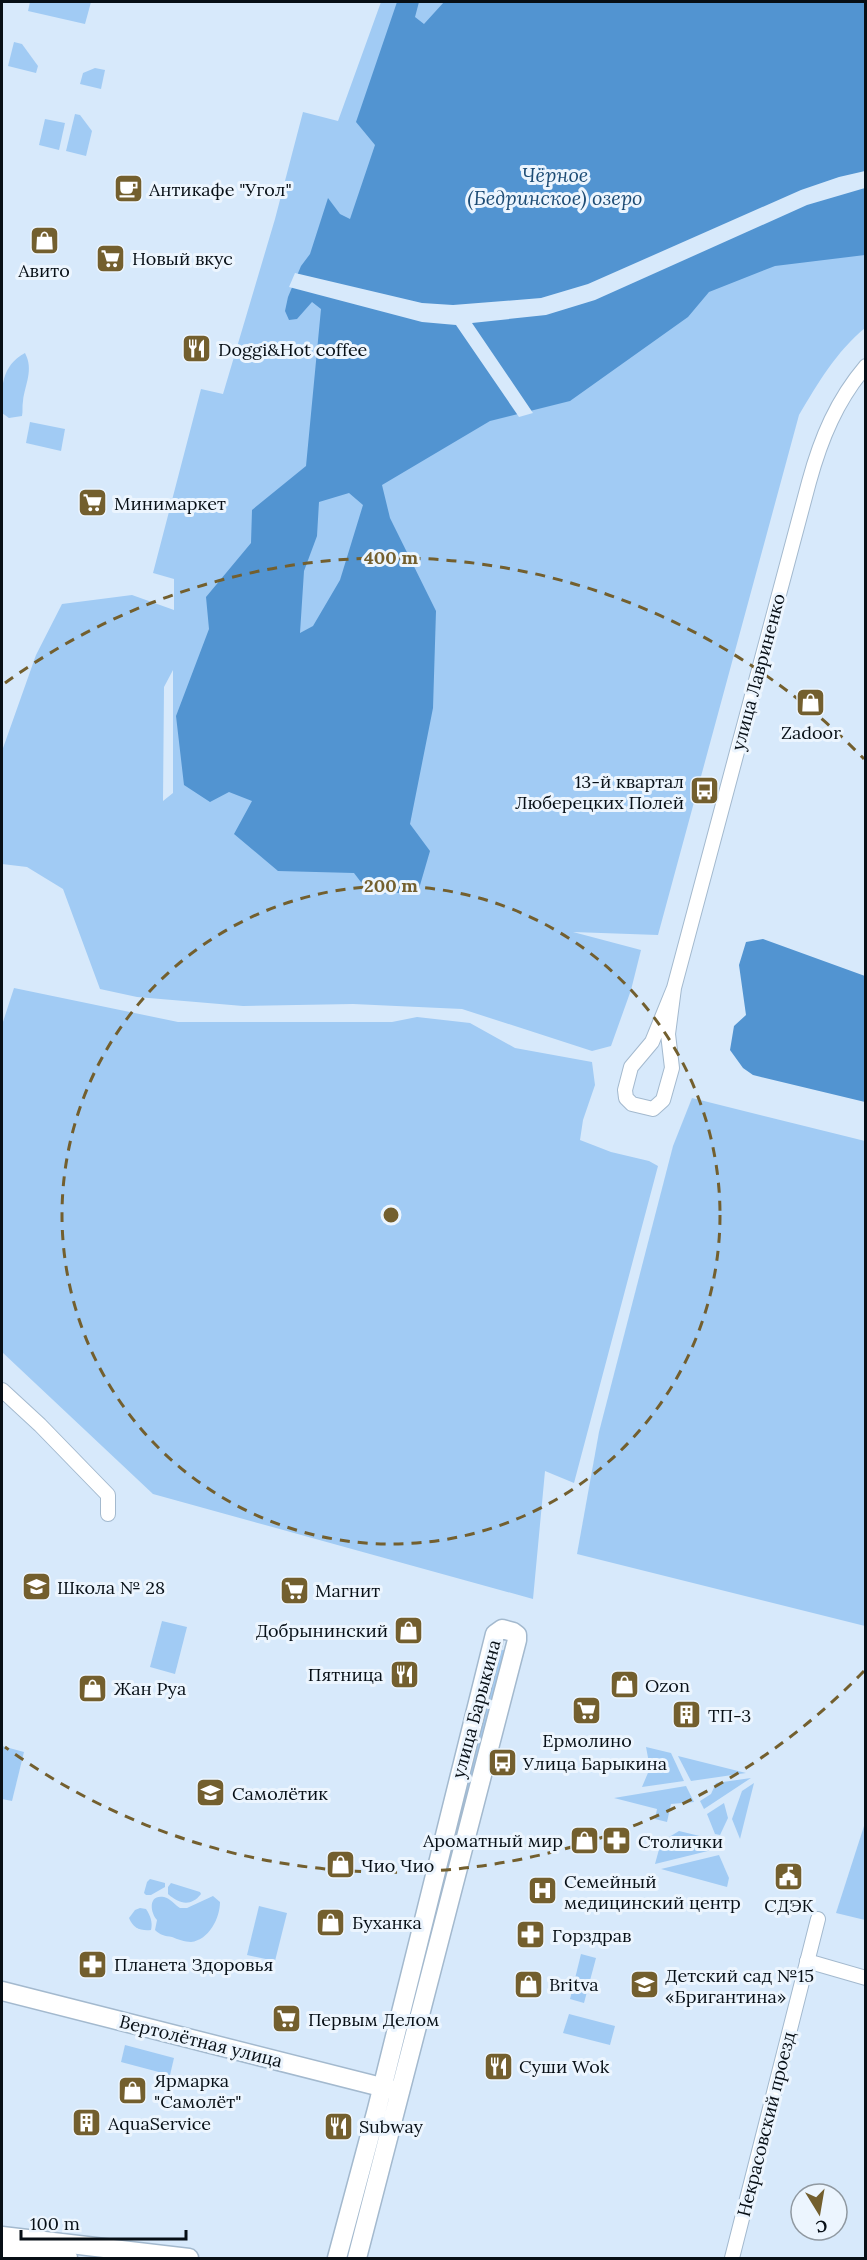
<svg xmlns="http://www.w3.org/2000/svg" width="867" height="2260" viewBox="0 0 867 2260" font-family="Lora,serif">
<rect width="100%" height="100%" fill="#d7e9fb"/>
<g fill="#a1cbf4" fill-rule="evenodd">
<path d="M30,2H91L85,24L28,11Z"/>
<path d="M381,2H865V328C836,352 818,383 799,415L658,935L573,932L641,950L631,990L611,1046L592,1051L462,1009L353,1004L243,1006L137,997L100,989L63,889L27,867L2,864V751L36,655L62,604L132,595L174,610V579L153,573L201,389L223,394L275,219L303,112L338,121ZM173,670V793L163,801L164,687Z"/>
<path d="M14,42L22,44L38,66L36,73L8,66Z"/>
<path d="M95,68L105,70L101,89L80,84L83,73Z"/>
<path d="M75,114L80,115L92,131L86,156L66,151Z"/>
<path d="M45,119L65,123L59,150L39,145Z"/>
<path d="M25,353C34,370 25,384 23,401C22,407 23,411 22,416L9,418L2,413C1,388 1,366 25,353Z"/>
<path d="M30,422L65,429L61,451L26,443Z"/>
<path d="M14,988L178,1022H392L417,1017L470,1023L515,1048L592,1062L595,1085L583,1120L580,1140L611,1152L649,1161L658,1166L574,1483L545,1471L533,1599L153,1494L2,1352V1025Z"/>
<path d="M692,1098L865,1141V1626L577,1554L599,1432L673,1146Z"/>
<path d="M162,1621L187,1627L175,1674L150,1667Z"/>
<path d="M499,1649L506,1651L397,2069L392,2067Z"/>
<path d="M2,1746L24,1752L12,1801L2,1799Z"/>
<path d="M646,1747L671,1753L684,1781L642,1787L650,1768Z"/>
<path d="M678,1756L746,1773L691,1781Z"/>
<path d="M751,1778L704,1809L700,1801L711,1794L716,1783Z"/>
<path d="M754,1783L740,1839L732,1819L742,1791Z"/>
<path d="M686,1786L694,1802L671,1804L667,1822L655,1819L657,1809L614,1798Z"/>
<path d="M724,1803L728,1818L720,1835L715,1834L707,1814Z"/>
<path d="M865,1823V1920L836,1913Z"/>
<path d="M679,1831L712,1839L716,1849L655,1864L661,1842Z"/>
<path d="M719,1855L729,1878L727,1887L661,1869Z"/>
<path d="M150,1879L165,1883V1887L151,1895H146L144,1893L147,1882Z"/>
<path d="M171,1883L200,1892L201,1894C191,1907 179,1904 168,1894V1887Z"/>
<path d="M213,1896L220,1902C220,1918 209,1940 191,1942C185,1942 177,1939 172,1937C165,1936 160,1935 155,1930L157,1920C150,1912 148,1894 164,1897C170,1898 175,1905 180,1908H187Z"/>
<path d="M259,1906L287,1913L275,1961L247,1955Z"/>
<path d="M140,1908L146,1909C150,1915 153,1922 151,1930C140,1931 133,1928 129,1918L135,1910Z"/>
<path d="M581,1954L596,1958L584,2003L570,1999Z"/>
<path d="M569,2014L615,2026L610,2045L563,2033Z"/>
<path d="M125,2045L174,2058L170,2075L121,2062Z"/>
</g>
<g fill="#5294d1" fill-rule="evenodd">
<path d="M397,2H419L415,17L424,24L444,2H865V255L775,266L709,292L688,317L570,401L490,421L382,485L390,518L436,611L433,708L410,824L430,851L418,892L370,894L354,873L278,871L234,834L252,801L229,792L210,802L184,785L176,716L209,629L206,597L251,543L252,510L306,466L321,309L312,302L297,319L289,320L285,311L288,297L301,266L310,254L328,198L340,214L350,219L375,145L356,122ZM349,493L363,505L340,580L313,626L300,633L304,571L317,536L319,502Z"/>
<path d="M763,939L865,976V1102L753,1075L743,1068L730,1050L734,1026L746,1015L739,965L746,942Z"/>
</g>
<path fill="#d7e9fb" d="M865,171V188L807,205L595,300L546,315L472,323L533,413L519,417L456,325L422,322L289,287L295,273L422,303L453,305L541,298L588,284L801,190L839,177Z"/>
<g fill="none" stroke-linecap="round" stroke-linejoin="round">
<defs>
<g id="street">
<path d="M674,988L652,1042L631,1067L625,1090L626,1098L632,1104L653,1109L663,1100L672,1068L668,1034L674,988L809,482C821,438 837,400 866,366"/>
<path d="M2,1390L40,1425L108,1495V1514"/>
<path d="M807,1961L866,1978"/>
<path d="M732,2258L818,1919"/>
</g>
<g id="secondary">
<path d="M2,1991L393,2090"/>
<path d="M2,2236L189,2258"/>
<path d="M2,2251L68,2258"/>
<path d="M337,2258L377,2109L495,1634L502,1629L513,1632L517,1635V1640L357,2258"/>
</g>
</defs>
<use href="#street" stroke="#a3b9ce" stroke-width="16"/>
<use href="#secondary" stroke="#a3b9ce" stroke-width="21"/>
<use href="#street" stroke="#fff" stroke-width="14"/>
<use href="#secondary" stroke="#fff" stroke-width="18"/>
</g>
<g fill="none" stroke="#735f2e" stroke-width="3" stroke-dasharray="10 8">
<circle cx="391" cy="1215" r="329"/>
<path d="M864 1671A657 657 0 0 1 5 1747M5 683A657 657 0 0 1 864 759"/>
</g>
<defs>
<symbol id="cafe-square" viewBox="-11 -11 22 22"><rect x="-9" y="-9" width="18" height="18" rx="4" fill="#735f2e" stroke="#ecf5fe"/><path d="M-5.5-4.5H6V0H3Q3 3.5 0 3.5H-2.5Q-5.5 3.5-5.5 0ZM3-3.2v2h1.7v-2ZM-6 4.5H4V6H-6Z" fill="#fff"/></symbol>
<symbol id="shop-square" viewBox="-11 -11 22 22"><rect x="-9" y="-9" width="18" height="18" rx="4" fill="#735f2e" stroke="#ecf5fe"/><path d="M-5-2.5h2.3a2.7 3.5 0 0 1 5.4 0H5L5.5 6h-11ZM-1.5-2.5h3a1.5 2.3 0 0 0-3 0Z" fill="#fff"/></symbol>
<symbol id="supermarket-square" viewBox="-11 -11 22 22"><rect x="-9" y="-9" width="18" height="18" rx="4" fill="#735f2e" stroke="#ecf5fe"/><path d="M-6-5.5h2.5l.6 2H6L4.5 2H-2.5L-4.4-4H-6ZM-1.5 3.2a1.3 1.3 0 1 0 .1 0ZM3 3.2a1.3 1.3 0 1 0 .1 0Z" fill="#fff"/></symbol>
<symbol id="restaurant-square" viewBox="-11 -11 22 22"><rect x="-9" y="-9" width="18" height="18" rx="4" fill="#735f2e" stroke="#ecf5fe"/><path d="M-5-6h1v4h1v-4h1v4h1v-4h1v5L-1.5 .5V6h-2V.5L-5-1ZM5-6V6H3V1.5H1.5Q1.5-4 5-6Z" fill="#fff"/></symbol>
<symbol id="bus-square" viewBox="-11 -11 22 22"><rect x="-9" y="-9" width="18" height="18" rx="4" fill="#735f2e" stroke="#ecf5fe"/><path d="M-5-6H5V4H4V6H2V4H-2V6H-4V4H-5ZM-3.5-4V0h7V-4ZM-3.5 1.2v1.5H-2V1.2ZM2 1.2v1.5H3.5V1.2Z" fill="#fff"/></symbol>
<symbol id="school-square" viewBox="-11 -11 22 22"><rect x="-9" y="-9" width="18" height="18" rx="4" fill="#735f2e" stroke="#ecf5fe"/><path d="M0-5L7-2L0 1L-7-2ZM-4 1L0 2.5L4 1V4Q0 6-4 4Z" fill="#fff"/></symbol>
<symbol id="building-square" viewBox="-11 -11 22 22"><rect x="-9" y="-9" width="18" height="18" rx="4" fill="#735f2e" stroke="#ecf5fe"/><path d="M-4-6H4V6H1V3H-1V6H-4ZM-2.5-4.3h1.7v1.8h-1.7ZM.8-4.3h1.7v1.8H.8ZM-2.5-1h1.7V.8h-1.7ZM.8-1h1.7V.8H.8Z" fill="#fff"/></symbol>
<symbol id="pharmacy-square" viewBox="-11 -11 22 22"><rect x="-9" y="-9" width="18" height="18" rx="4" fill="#735f2e" stroke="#ecf5fe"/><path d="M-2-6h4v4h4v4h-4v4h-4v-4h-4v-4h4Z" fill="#fff"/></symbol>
<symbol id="civic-square" viewBox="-11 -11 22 22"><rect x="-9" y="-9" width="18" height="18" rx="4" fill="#735f2e" stroke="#ecf5fe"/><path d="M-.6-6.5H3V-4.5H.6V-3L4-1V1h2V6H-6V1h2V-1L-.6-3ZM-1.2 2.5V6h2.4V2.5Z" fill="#fff"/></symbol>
<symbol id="hospital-square" viewBox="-11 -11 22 22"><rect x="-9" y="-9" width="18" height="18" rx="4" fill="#735f2e" stroke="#ecf5fe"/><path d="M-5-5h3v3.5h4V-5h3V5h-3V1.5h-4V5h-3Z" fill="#fff"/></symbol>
</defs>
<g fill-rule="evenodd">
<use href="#cafe-square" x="112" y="172" width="33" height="33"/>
<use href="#shop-square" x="28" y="224" width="33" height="33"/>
<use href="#supermarket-square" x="94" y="242" width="33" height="33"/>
<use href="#restaurant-square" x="180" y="332" width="33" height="33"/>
<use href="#supermarket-square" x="76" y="486" width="33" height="33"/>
<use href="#shop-square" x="794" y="686" width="33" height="33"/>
<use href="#bus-square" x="688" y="774" width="33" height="33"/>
<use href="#school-square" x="20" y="1570" width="33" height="33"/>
<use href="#supermarket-square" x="278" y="1574" width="33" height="33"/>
<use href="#shop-square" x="392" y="1614" width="33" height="33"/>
<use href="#restaurant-square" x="388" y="1658" width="33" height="33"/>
<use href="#shop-square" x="608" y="1668" width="33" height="33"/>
<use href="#shop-square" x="76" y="1672" width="33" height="33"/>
<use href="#supermarket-square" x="570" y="1694" width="33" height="33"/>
<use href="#building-square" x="670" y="1698" width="33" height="33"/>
<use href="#bus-square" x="486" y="1746" width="33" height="33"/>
<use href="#school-square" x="194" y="1776" width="33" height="33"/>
<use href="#shop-square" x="568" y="1824" width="33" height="33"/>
<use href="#pharmacy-square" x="600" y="1824" width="33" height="33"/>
<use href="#shop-square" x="324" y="1848" width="33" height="33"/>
<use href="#civic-square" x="772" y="1860" width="33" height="33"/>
<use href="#hospital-square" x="526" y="1874" width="33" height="33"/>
<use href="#shop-square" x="314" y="1906" width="33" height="33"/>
<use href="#pharmacy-square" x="514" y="1918" width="33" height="33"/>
<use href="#pharmacy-square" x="76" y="1948" width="33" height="33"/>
<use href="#shop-square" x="512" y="1968" width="33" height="33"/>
<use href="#school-square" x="628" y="1968" width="33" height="33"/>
<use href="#supermarket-square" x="270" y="2002" width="33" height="33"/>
<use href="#restaurant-square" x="482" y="2050" width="33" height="33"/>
<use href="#shop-square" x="116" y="2074" width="33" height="33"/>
<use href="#building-square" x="70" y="2106" width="33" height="33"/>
<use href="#restaurant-square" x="322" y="2110" width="33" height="33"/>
</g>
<g text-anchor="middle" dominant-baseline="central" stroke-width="6" stroke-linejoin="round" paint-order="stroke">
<g font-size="18" fill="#070f16" stroke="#ecf5fe" text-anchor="start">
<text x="149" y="189">Антикафе "Угол"</text>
<text x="132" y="258">Новый вкус</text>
<text x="44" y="270" text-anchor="middle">Авито</text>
<text x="218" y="349">Doggi&amp;Hot coffee</text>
<text x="114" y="503">Минимаркет</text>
<text x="811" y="732" text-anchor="middle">Zadoor</text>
<text x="684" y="781" text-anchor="end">13-й квартал<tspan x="684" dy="21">Люберецких Полей</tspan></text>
<text x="57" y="1587">Школа № 28</text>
<text x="315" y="1590">Магнит</text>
<text x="388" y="1630" text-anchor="end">Добрынинский</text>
<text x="383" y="1674" text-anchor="end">Пятница</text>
<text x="645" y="1685">Ozon</text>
<text x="114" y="1688">Жан Руа</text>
<text x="708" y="1715">ТП-3</text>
<text x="587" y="1740" text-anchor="middle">Ермолино</text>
<text x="523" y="1763">Улица Барыкина</text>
<text x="232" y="1793">Самолётик</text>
<text x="563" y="1840" text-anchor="end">Ароматный мир</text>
<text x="638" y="1841">Столички</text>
<text x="361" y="1865">Чио Чио</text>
<text x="564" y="1881">Семейный<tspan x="564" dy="21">медицинский центр</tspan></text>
<text x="789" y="1905" text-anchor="middle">СДЭК</text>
<text x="352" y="1922">Буханка</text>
<text x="552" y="1935">Горздрав</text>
<text x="114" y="1964">Планета Здоровья</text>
<text x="665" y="1975">Детский сад №15<tspan x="665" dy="21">«Бригантина»</tspan></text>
<text x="549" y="1984">Britva</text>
<text x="308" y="2019">Первым Делом</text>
<text x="519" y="2066">Суши Wok</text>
<text x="154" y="2080">Ярмарка<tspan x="154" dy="21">"Самолёт"</tspan></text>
<text x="108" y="2123">AquaService</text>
<text x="359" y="2126">Subway</text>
</g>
<g font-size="18" fill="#070f16" stroke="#ecf5fe">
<text transform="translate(758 672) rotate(-75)">улица Лавриненко</text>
<text transform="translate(476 1709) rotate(-75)">улица Барыкина</text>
<text transform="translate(201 2041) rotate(14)">Вертолётная улица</text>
<text transform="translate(766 2124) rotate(-76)">Некрасовский проезд</text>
</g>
<g font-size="20" font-style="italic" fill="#1d4c75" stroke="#ecf5fe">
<text x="555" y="174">Чёрное<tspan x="555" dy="23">(Бедринское) озеро</tspan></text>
</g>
</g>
<circle cx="391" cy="1215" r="9" fill="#735f2e" stroke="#ecf5fe" stroke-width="3"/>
<g font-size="18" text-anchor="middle" font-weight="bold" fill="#735f2e" stroke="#ecf5fe" stroke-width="6" stroke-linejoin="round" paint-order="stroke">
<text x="391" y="564">400 m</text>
<text x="391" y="892">200 m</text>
</g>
<rect width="867" height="2260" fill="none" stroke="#070f16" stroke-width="6"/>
<g transform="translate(819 2212) rotate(169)"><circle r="28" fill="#ecf5fe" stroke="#9099a1" stroke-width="1.5"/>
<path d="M0-4.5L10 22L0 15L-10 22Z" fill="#735f2e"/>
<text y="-9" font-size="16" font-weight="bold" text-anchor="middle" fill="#070f16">С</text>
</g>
<path d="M21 2230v9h165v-9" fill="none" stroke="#070f16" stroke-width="3"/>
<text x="30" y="2230" font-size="18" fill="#070f16" stroke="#ecf5fe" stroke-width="4.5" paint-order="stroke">100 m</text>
</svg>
